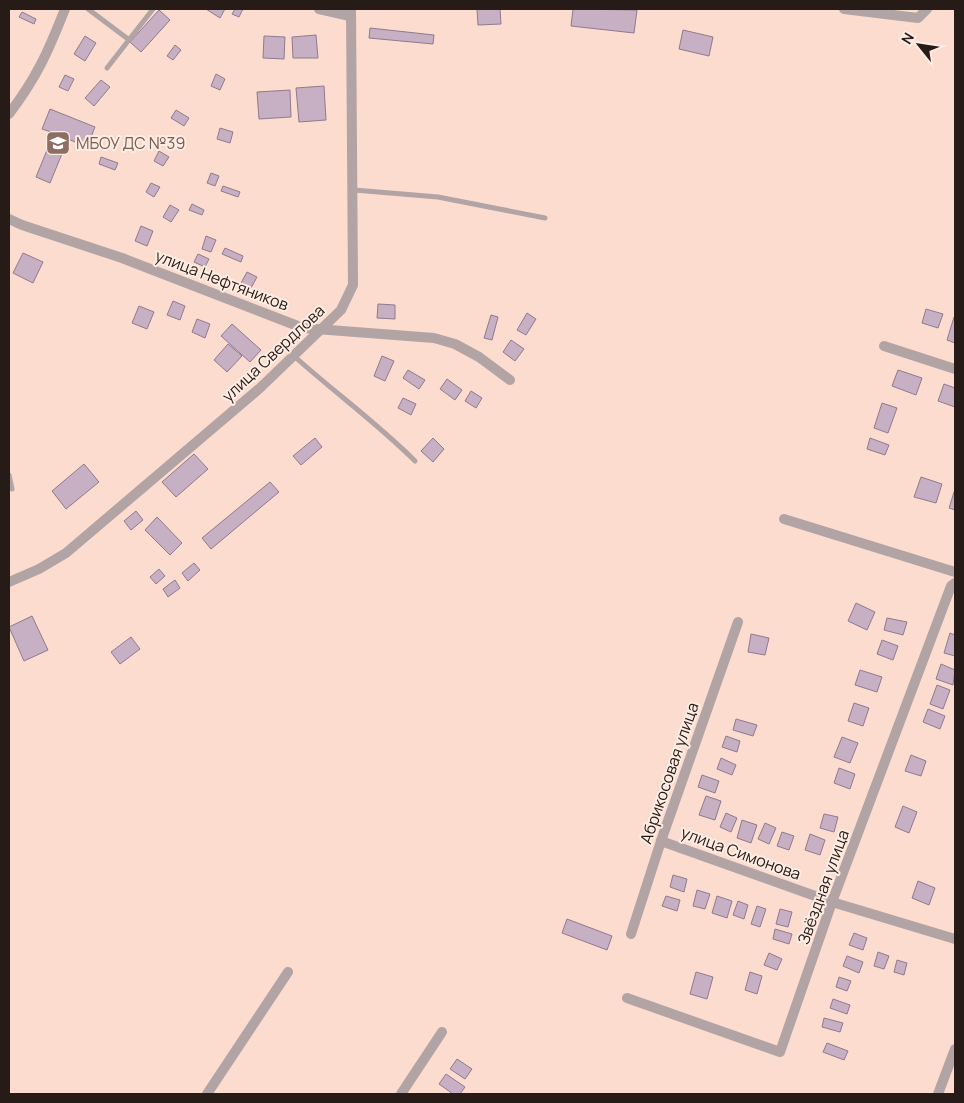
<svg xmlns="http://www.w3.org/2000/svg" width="964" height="1103" viewBox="0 0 964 1103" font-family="Manrope,sans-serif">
<rect width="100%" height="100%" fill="#fbdcce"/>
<g fill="#c7afc4" stroke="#907a8e">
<path d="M206,9H225L220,18Z"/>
<path d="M235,9H243L239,17L232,14Z"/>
<path d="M477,9H500L501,24L478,25Z"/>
<path d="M573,9L637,10L634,33L571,26Z"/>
<path d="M159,10L170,20L141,52L130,42Z"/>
<path d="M22,12L36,19L34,24L19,17Z"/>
<path d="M370,28L434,35L433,44L369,38Z"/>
<path d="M683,30L713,37L709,56L679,49Z"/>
<path d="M316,35L318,58H293L292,37Z"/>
<path d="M85,36L96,43L85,61L74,54Z"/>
<path d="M264,36L285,37L284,59L263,58Z"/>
<path d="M175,45L181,50L173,60L167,56Z"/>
<path d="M216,74L225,79L220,90L211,86Z"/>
<path d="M65,75L74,79L68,91L59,87Z"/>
<path d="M101,80L110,87L94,106L85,98Z"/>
<path d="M324,86L326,120L299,122L296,88Z"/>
<path d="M290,90L291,117L259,119L257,92Z"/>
<path d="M50,109L95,127L87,147L68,139L50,183L36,177L54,133L42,129Z"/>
<path d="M176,110L189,118L184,126L171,118Z"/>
<path d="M220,128L233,132L230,143L217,139Z"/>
<path d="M159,151L169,157L163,166L154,161Z"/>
<path d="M101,157L118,163L115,170L99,164Z"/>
<path d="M211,173L219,176L215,186L207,183Z"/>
<path d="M151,183L160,187L154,197L146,192Z"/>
<path d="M223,186L240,192L238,197L221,191Z"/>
<path d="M192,204L204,210L202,215L189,210Z"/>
<path d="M170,205L179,210L171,222L163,217Z"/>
<path d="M141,226L153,231L147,246L135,241Z"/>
<path d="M206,236L216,240L211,252L202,249Z"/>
<path d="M225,248L243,256L241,262L222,254Z"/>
<path d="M23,253L43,262L33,283L13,273Z"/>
<path d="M198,254L209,259L205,267L194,262Z"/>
<path d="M247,272L257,277L251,288L241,283Z"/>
<path d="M173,301L185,306L180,320L167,315Z"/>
<path d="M378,304L395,305V319L377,318Z"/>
<path d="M139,306L154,312L147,329L132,323Z"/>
<path d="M926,309L943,314L938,328L922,323Z"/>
<path d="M527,313L536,319L526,335L517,330Z"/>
<path d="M491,315L498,317L492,340L484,338Z"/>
<path d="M954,317H955V343L947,340Z"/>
<path d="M197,319L210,324L205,338L192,332Z"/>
<path d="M232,324L261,350L250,362L221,336Z"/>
<path d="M511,340L524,349L515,361L503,352Z"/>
<path d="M228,344L242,356L227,372L214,360Z"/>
<path d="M382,356L394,361L385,381L374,376Z"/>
<path d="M408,370L425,380L419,389L403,378Z"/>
<path d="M898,370L922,378L916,395L892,386Z"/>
<path d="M447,379L462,390L455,400L440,389Z"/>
<path d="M944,384L955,388V407L938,401Z"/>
<path d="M471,391L482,398L476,408L465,401Z"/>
<path d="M403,398L416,404L411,415L398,408Z"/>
<path d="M882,403L897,408L888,433L874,428Z"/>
<path d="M315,438L322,447L301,465L293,456Z"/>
<path d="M433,438L444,449L433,462L421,451Z"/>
<path d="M870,438L889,445L885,455L867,449Z"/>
<path d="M194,454L208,469L176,497L162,482Z"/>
<path d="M84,464L99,482L66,509L52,491Z"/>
<path d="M921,477L942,484L936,503L914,497Z"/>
<path d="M270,482L279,492L211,549L202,538Z"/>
<path d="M955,489V510L949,508Z"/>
<path d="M136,511L143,520L131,530L124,521Z"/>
<path d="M157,517L182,543L170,555L145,530Z"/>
<path d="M194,563L200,570L188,581L182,573Z"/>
<path d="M159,569L165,576L156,584L150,577Z"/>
<path d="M175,580L180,588L168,597L163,589Z"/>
<path d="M856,603L875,612L867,630L848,621Z"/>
<path d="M32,616L48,650L24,661L9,627Z"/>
<path d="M887,618L907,622L903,635L884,630Z"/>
<path d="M950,633L955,635V656L944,653Z"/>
<path d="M751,634L769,638L765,655L748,652Z"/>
<path d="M131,637L140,649L120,664L111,652Z"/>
<path d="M882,640L898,646L893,660L877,654Z"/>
<path d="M941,664L955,670L953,685L936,679Z"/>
<path d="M860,670L882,677L877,692L855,685Z"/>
<path d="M937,685L950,690L943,709L930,704Z"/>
<path d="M854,703L869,708L863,726L848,721Z"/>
<path d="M928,709L945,716L940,729L923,722Z"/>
<path d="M736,719L757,725L753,736L733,730Z"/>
<path d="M726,736L740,741L737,752L722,747Z"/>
<path d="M842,737L858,743L850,763L834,757Z"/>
<path d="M911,755L926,761L921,776L905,771Z"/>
<path d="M721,758L736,765L732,775L717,769Z"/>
<path d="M839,768L855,774L850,789L834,783Z"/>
<path d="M702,775L719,781L715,793L698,787Z"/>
<path d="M706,796L721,801L715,820L699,815Z"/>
<path d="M903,806L917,812L909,833L895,827Z"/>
<path d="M726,813L737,818L731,832L720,827Z"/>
<path d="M824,814L838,817L834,832L820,828Z"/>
<path d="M742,820L757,825L751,843L737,838Z"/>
<path d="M765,823L776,828L769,844L758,839Z"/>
<path d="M782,832L794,836L789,850L777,846Z"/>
<path d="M810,834L825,840L820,855L805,850Z"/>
<path d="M673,875L687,879L684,892L670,887Z"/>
<path d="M918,881L935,888L929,905L912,898Z"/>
<path d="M697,890L710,894L705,909L693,906Z"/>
<path d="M666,896L680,900L677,911L662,906Z"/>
<path d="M717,896L732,901L727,918L712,913Z"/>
<path d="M738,901L748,905L744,919L733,915Z"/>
<path d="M757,906L766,909L760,927L751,924Z"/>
<path d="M780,909L792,912L788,927L776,924Z"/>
<path d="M567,919L612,936L607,950L562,933Z"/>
<path d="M775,929L792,934L789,944L773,939Z"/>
<path d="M854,933L867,938L863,950L849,945Z"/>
<path d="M878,952L889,956L884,969L874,966Z"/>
<path d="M769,953L782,959L777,970L764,965Z"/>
<path d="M847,956L863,962L859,973L843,966Z"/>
<path d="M897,960L907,963L904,975L894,972Z"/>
<path d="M696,972L713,977L707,999L690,994Z"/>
<path d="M750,972L762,976L757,994L745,990Z"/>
<path d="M839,977L851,981L847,991L836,987Z"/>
<path d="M833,999L850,1005L847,1014L830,1008Z"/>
<path d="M824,1018L843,1023L840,1032L822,1027Z"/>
<path d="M827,1043L848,1051L844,1060L823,1052Z"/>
<path d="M457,1059L472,1069L465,1079L450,1069Z"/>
<path d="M446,1074L465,1087L460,1094H453L439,1084Z"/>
</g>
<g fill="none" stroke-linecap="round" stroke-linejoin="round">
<g stroke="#b2a3a4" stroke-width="5">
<path d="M88,9L128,39"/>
<path d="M107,68L153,9"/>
<path d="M354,190L438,197L545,218"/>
<path d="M294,356C334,392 377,423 415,461"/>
<path d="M9,475L12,489"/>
</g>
<g stroke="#b2a3a4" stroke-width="10">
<path d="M319,9L350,16"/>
<path d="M844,9L918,18L927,9"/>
<path d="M9,114C37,77 48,52 65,9"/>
<path d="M9,219L22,225L122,258L303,328L434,338L455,344L479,357L510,380"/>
<path d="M884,346L955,369"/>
<path d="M784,519L955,572"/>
<path d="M9,582L39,569L66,553L260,388L341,310L353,285L351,9"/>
<path d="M661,841L832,902L955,939"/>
<path d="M631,934L661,841L738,622"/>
<path d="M627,998L780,1052L832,902L951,586L955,583"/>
<path d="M207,1094L288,972"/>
<path d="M401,1094L442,1032"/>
<path d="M938,1094L955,1049"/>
</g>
</g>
<defs>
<symbol id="school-square" viewBox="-11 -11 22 22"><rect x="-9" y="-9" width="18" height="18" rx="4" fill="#8d6e63" stroke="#ffece3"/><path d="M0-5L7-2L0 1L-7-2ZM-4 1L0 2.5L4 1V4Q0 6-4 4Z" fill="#fff"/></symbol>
</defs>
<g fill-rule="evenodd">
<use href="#school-square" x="44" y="129" width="28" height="28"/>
</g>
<g text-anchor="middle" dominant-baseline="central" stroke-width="4" stroke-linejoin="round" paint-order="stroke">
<g font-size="16" fill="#785e54" stroke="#ffece3" text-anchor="start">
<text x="76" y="143">МБОУ ДС №39</text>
</g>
<g font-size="16" fill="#261b16" stroke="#ffece3">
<text transform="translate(222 280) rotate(21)">улица Нефтяников</text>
<text transform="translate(273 353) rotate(-43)">улица Свердлова</text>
<text transform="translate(669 773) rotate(-71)">Абрикосовая улица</text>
<text transform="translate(741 853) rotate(20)">улица Симонова</text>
<text transform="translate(823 887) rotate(-70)">Звёздная улица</text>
</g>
</g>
<rect width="964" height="1103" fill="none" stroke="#261b16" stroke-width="20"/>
<g transform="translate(919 45) rotate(300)" stroke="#ffece3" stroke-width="4" paint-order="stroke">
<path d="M0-4L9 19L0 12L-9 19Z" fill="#261b16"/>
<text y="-8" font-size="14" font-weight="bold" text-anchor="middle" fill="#261b16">N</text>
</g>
</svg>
